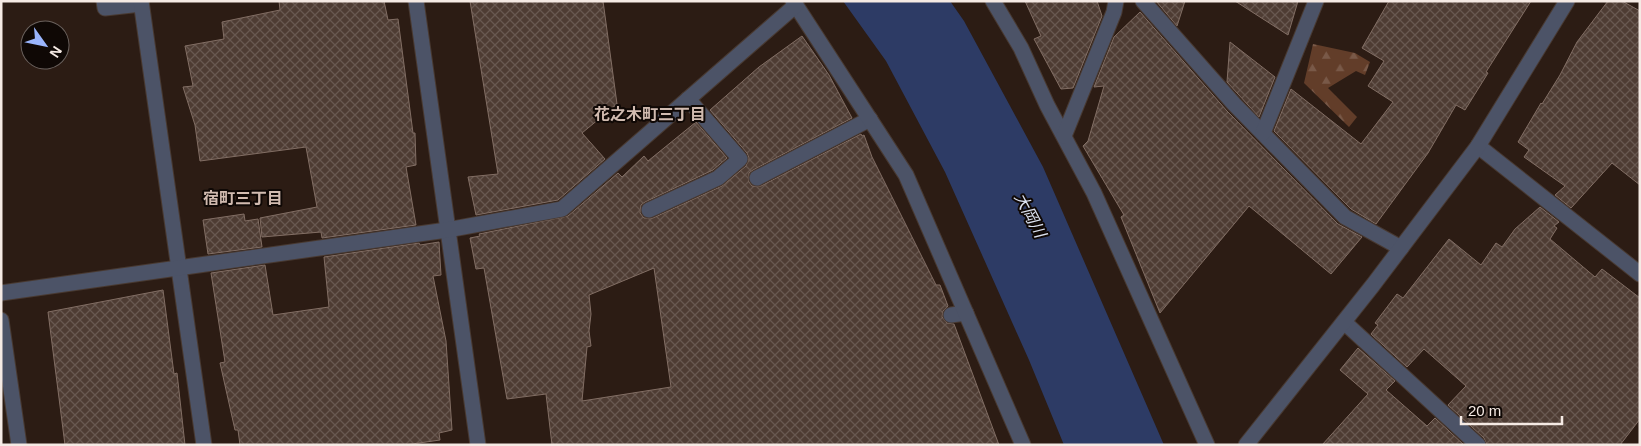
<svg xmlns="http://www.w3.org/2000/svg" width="1641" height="446" viewBox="0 0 1641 446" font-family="Helvetica,'Noto Sans JP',sans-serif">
<defs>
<pattern id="forest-firs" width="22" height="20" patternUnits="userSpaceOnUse" patternTransform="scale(1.25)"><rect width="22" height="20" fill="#623d29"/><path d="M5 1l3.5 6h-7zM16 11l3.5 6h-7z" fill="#795948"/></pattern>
<pattern id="building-cross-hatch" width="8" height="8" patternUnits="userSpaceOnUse" patternTransform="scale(1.25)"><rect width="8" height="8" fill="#4e3c33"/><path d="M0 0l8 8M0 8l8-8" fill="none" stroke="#685850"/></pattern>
</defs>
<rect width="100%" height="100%" fill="#2c1c14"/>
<path fill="url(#forest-firs)" d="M1313,44L1355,53L1370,62L1365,75L1356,71L1328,88L1357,117L1349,127L1304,83Z"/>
<path fill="#2d3b65" d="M843,1H950L964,21L1043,167L1164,445H1064L1029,360L945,172L886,61Z"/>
<g fill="url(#building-cross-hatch)" stroke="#826e64" fill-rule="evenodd">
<path d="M279,1H384L388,20L398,19L413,133H415L416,165L406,167L416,225L322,238L321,232L262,237L260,218L317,207L306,147L200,161L195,125L183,87L193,86L185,46L224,39L222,22L280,10Z"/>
<path d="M470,1H603L617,104L582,133L605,159L558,200L476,215L468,177L498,174Z"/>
<path d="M1025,1H1097L1102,16L1073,88L1061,89L1034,39L1041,36Z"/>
<path d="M1156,1H1185L1177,26Z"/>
<path d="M1235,1H1298L1288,35Z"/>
<path d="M1389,1H1531L1486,72L1488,73L1465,110L1456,105L1428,153L1376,224L1351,209L1274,131L1291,89L1361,144L1393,102L1368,86L1384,61L1362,48Z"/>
<path d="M1608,1H1622L1640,11V185L1612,163L1571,208L1555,195L1565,186L1524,157L1529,150L1518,142L1541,103L1542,104L1560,75L1577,42Z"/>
<path d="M1140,12L1227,111L1338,224L1362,237L1331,274L1249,206L1160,313L1121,217L1124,215L1083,146L1088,141L1104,86L1094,87L1114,37Z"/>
<path d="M802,36L829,75L852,118L753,170L749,173V182L752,186H761L861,134L862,136L864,135L872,157L936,285H940L948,306L943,311L942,317L947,323L954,324L999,445H552L546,394L507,399L484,268L476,269L470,238L480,236L479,234L568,216L618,173L622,177L644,156L648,161L696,122L727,158L713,170L645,202L641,205L640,213L644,218H653L722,186L746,166L749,158L747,153L710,110L759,67ZM654,268L671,387L582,401L587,347L591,346L589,331L591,314L589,295Z"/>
<path d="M1230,42L1275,77L1259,117L1227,82Z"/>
<path d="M1540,207L1559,222L1554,226L1557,228L1550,239L1595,277L1602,269L1640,298V419L1620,445H1487L1484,438L1448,405L1466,386L1424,349L1407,367L1371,334L1378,325L1375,323L1397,294L1403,298L1449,239L1481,265L1496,243L1502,247L1515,229Z"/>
<path d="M244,214L245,221L258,219L262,247L208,254L203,220Z"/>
<path d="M439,242L441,275L433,276L446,341L452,430L439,433L440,440L405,445H240L238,430H235L220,363L225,362L211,273L265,265L273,315L329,307L324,257L419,243L420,245Z"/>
<path d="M163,290L174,374L177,373L185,445H65L48,312Z"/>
<path d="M1358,348L1395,381L1386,390L1427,426L1435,418L1464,445H1322L1368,394L1340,370Z"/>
</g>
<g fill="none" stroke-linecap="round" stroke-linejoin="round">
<defs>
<g id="service">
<path d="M104,1L105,8L141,4"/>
<path d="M757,178L870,119"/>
<path d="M649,210L718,178L740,159L688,99"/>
<path d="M951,315L966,313"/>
</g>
<g id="minor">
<path d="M141,1L204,445"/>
<path d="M416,1L478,445"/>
<path d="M793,1L906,175L1023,445"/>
<path d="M993,1L1021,48L1047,105L1094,193L1207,445"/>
<path d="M1143,1L1234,104L1345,217L1401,248"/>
<path d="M1263,133L1316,1"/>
<path d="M1064,136L1114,12L1116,1"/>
<path d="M1478,146L1640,274"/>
<path d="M1,293L447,230L562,209L796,5"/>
<path d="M1,320L19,445"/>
<path d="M1344,322L1478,445"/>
</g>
<path id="tertiary" d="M1246,445L1373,285L1478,146L1567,1"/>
</defs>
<use href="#service" stroke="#483931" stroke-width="17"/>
<use href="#minor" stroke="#483931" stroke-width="17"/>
<use href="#tertiary" stroke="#483931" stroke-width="17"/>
<use href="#service" stroke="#4c5367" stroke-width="15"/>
<use href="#minor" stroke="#4c5367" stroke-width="15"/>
<use href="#tertiary" stroke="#4c5367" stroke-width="15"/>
</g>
<g text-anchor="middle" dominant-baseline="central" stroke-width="4" stroke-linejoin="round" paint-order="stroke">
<g font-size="16" font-weight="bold" fill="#d1bbb0" stroke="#0f0805">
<text x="650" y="114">花之木町三丁目</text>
<text x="243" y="198">宿町三丁目</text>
</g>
<g font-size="16" font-style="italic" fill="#dce2f1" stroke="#0f0805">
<text transform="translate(1030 215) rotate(62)">大岡川</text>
</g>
</g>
<rect width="1641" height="446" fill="none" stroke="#f5eae4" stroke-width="5"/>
<g transform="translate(45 45) rotate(123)"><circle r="24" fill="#0f0805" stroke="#6b625e"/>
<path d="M0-4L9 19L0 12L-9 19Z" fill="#9ab5fd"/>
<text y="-8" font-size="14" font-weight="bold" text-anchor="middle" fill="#f5eae4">N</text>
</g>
<path d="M1461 416v8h101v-8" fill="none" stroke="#f5eae4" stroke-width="2.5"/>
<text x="1468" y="416" font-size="15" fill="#f5eae4" stroke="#0f0805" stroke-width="4" paint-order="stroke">20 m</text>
</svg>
